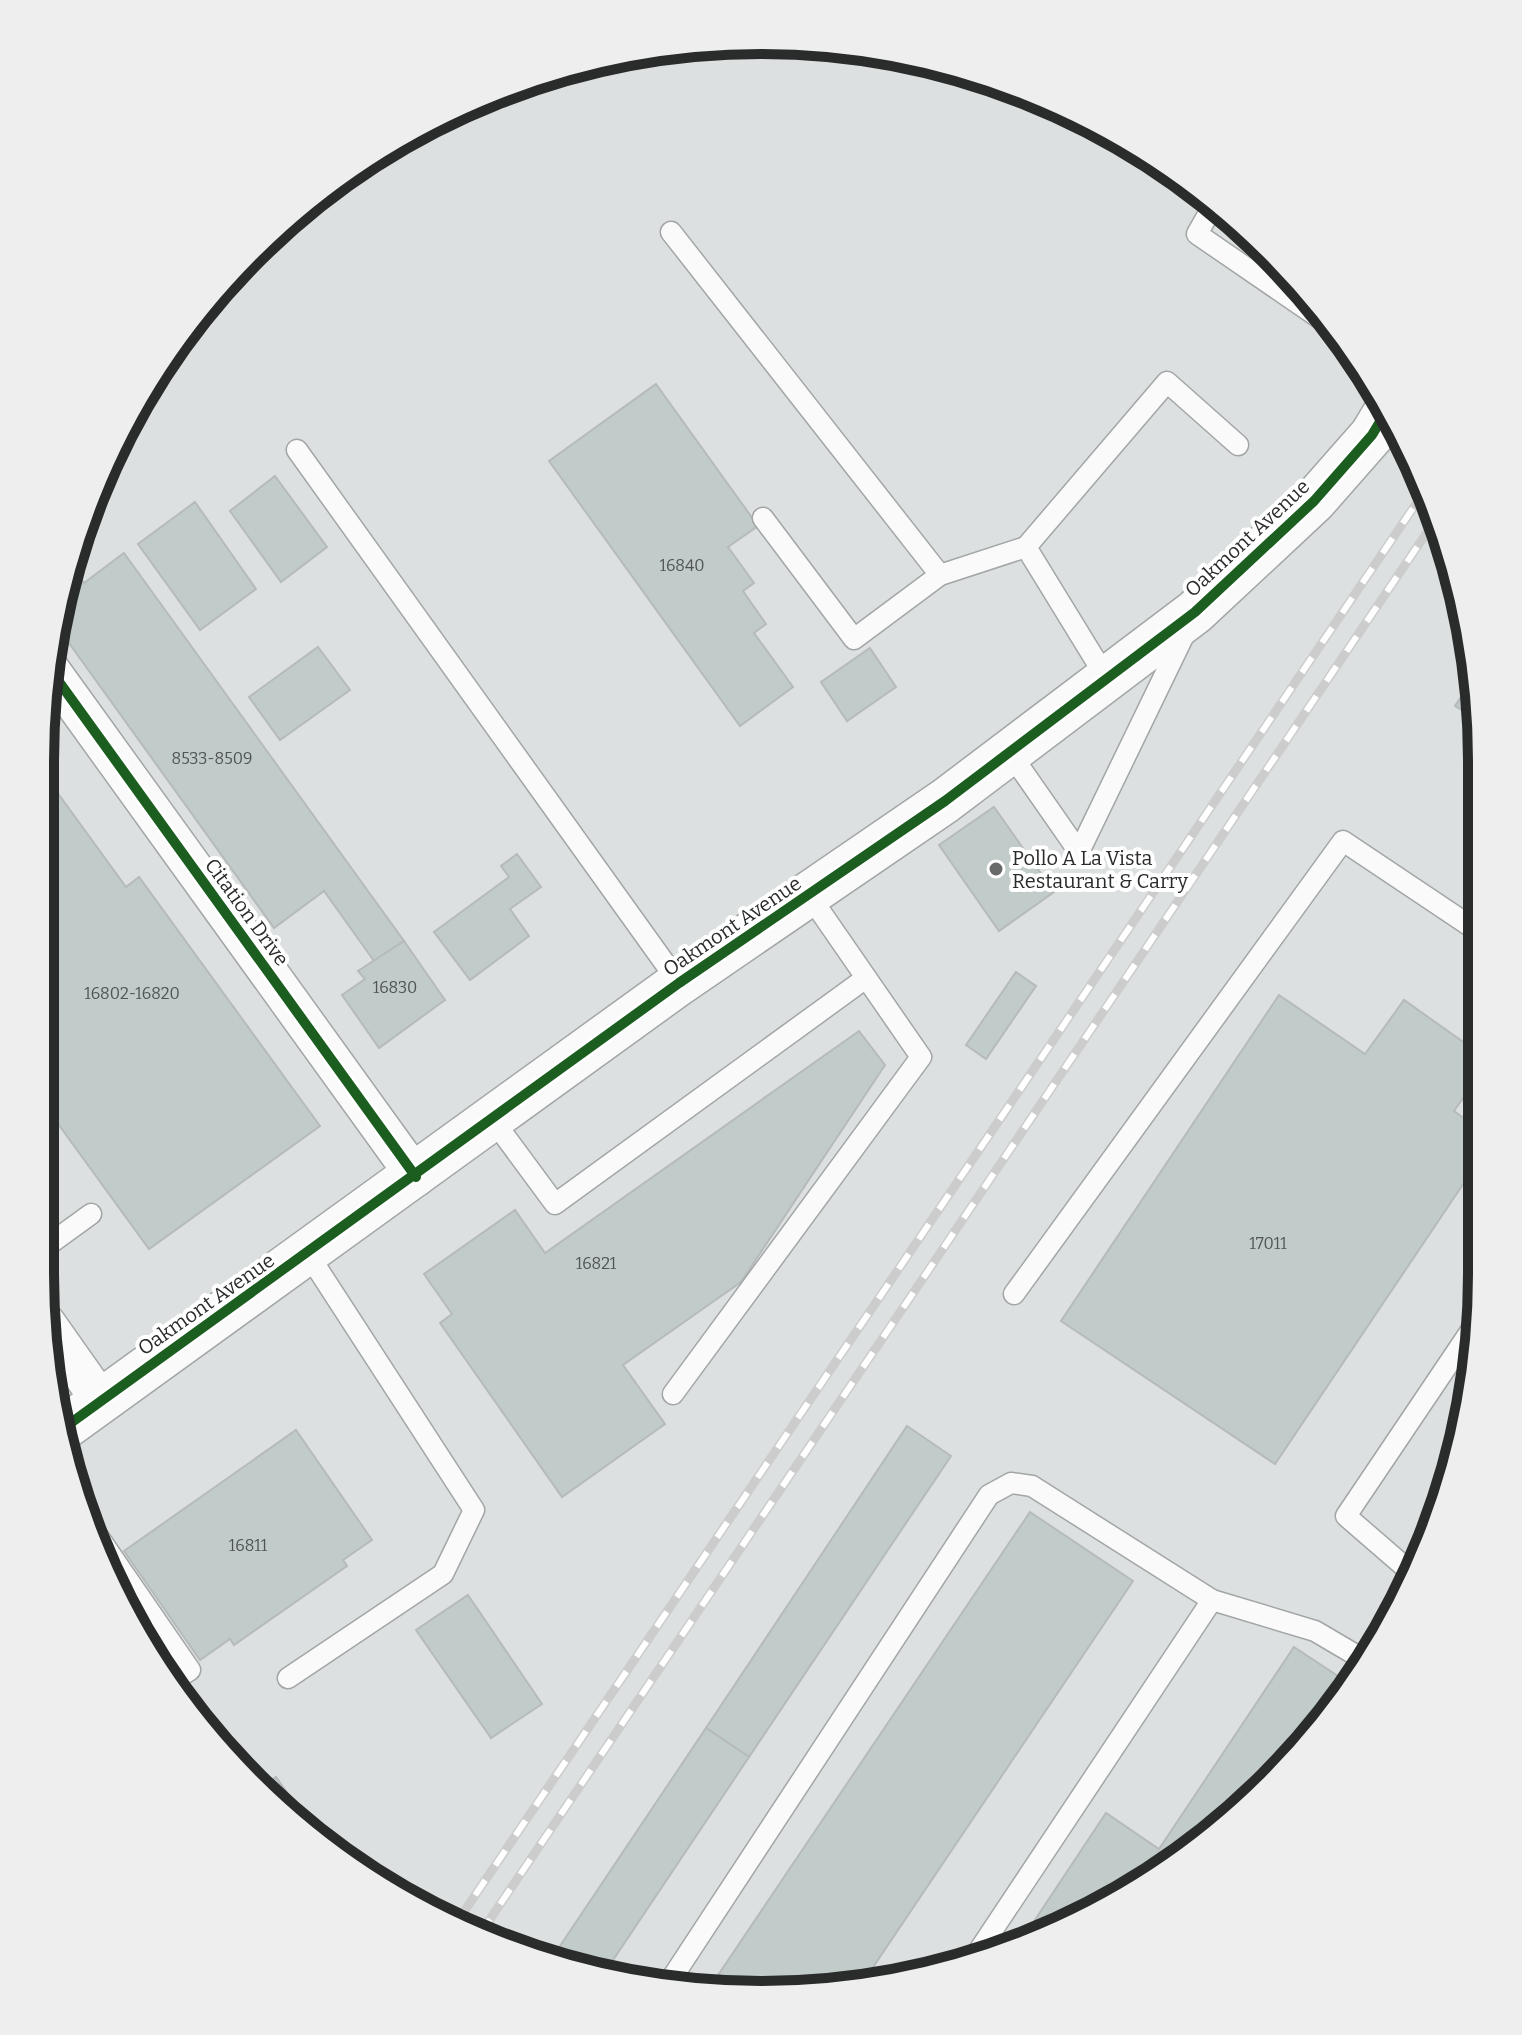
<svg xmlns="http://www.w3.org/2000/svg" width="1522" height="2035" viewBox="0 0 1522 2035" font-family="Bitter,serif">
<rect width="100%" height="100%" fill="#dce0e0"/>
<g fill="#c1cbca" stroke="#b7baba" stroke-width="2">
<path d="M1232,219L1265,246L1264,247L1229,222Z"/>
<path d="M656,384L758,526L728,547L754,583L743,591L766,624L754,633L793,687L740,726L549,461Z"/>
<path d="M275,476L327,547L281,582L230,511Z"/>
<path d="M195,502L256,589L200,630L138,544Z"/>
<path d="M124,553L404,941L374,961L324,891L274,928L56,625L68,566L70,564L84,583Z"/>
<path d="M318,647L350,690L280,740L249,697Z"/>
<path d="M870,648L896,687L847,721L821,682Z"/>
<path d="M1476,674V719L1455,706Z"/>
<path d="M41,770L126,887L139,877L320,1126L149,1249L40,1099Z"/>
<path d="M994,807L1054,892L999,931L939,845Z"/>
<path d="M517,854L541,887L510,909L529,936L470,980L434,932L509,877L501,866Z"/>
<path d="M404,941L445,1000L379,1048L342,995L365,979L358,971Z"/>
<path d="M1016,972L1036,986L986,1059L966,1045Z"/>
<path d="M1279,995L1365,1054L1404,1000L1476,1051V1080L1454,1111L1476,1127V1165L1275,1464L1061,1321Z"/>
<path d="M859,1031L885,1065L741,1282L623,1365L665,1424L562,1497L440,1323L452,1314L424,1274L515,1210L545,1253Z"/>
<path d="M907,1426L951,1456L749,1757L706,1728Z"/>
<path d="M296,1430L372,1540L343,1560L347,1566L234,1645L230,1639L200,1660L124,1551Z"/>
<path d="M1030,1512L1133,1581L863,1982L808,1993L710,1987Z"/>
<path d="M468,1595L542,1704L491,1738L416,1630Z"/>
<path d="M1294,1647L1350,1684L1303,1750L1162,1873L1019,1944L1106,1813L1159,1849Z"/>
<path d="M706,1728L749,1757L603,1975L552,1958Z"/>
<path d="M276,1777L307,1821L300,1826L285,1816L262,1787Z"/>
</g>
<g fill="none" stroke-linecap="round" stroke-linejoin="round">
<defs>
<g id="service">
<path d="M1214,204L1197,234L1334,328"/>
<path d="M671,232L940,575"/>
<path d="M297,450L679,983"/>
<path d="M763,518L854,639L940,575L1026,547"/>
<path d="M1107,679L1026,547L1167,382L1238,445"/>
<path d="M1010,753L1079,852L1186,631"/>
<path d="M493,1120L555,1204L866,978"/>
<path d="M40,1251L91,1214"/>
<path d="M1014,1294L1343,841L1476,930"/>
<path d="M673,1394L921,1057L809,895"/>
<path d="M93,1529L190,1670L174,1680"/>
<path d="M1413,1574L1346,1516L1476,1323"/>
<path d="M288,1678L443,1574L474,1510L308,1254"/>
<path d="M972,1961L1212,1600L1315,1631L1366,1661"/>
<path d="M668,1984L989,1495L1011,1483L1032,1486L1212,1600"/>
</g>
<g id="minor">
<path d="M49,668L416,1177"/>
<path d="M46,1323L101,1401"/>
</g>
<path id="tertiary" d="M61,1430L679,983L945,801L1195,612L1314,501L1372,435L1387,410"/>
</defs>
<use href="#service" stroke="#a3a6a6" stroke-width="23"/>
<use href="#minor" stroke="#a3a6a6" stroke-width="41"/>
<use href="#tertiary" stroke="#a3a6a6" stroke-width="47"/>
<use href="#service" stroke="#fafafa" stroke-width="20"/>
<use href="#minor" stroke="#fafafa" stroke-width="38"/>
<use href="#tertiary" stroke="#fafafa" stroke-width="44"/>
<defs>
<g id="rail">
<path d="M455,1925L1428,486"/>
<path d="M480,1934L1436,519"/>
</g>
</defs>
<use href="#rail" stroke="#ccc" stroke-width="9"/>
<use href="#rail" stroke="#fff" stroke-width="6" stroke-dasharray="18" stroke-linecap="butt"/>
<defs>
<g id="cycleway">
<path d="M49,668L416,1177"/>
<path d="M61,1430L679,983L945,801L1195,612L1314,501L1372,435L1387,410"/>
</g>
</defs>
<use href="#cycleway" stroke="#fff" stroke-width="15"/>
<use href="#cycleway" stroke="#1b5e20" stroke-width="10"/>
</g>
<circle fill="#686b6a" stroke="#fff" stroke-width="3" cx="996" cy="869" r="8"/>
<g text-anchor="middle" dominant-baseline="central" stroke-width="8" stroke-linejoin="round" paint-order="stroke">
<g font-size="16" fill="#505454">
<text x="682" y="565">16840</text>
<text x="212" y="758">8533-8509</text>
<text x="395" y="987">16830</text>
<text x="132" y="993">16802-16820</text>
<text x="1268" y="1243">17011</text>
<text x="596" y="1263">16821</text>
<text x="248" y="1545">16811</text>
</g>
<g font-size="20" fill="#292c2b" stroke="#fff">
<text transform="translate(1247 538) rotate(-43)">Oakmont Avenue</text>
<text transform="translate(247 912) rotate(54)">Citation Drive</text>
<text transform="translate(732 926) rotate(-34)">Oakmont Avenue</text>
<text transform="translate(206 1304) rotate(-35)">Oakmont Avenue</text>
</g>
<g font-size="20" fill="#292c2b" stroke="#fff" text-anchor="start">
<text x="1012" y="858">Pollo A La Vista<tspan x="1012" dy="23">Restaurant &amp; Carry</tspan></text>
</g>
</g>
<path d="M0 0H1522V2035H0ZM761 54H761A707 707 0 0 1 1468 761V1274A707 707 0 0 1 761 1981H761A707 707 0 0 1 54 1274V761A707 707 0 0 1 761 54Z" fill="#eee" fill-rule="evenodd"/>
<path fill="none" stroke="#292c2b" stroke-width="10" d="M761 54H761A707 707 0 0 1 1468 761V1274A707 707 0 0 1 761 1981H761A707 707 0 0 1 54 1274V761A707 707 0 0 1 761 54Z"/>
</svg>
